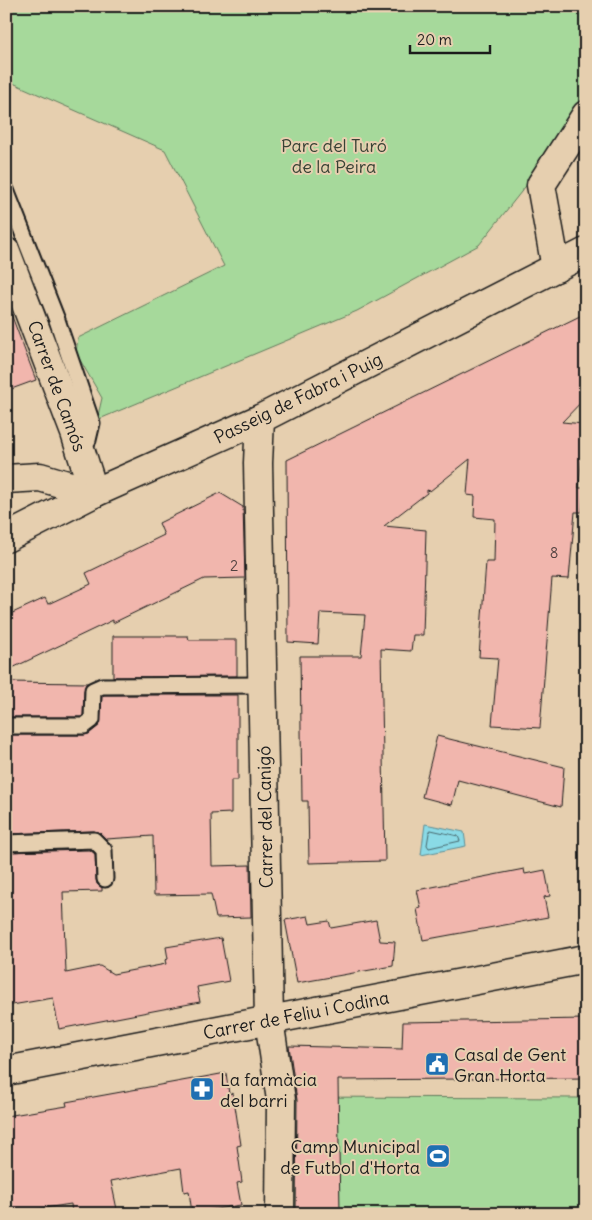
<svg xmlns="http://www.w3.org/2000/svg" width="592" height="1220" viewBox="0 0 592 1220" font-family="Delius,sans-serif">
<rect width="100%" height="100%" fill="#e6cfaf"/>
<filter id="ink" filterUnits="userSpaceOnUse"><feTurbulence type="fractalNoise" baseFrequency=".02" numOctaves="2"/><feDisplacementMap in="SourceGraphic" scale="10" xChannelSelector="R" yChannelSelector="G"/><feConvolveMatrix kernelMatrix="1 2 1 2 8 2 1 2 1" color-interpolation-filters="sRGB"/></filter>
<g filter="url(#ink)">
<g fill="#a6d99b" stroke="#617a5c">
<path d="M6,6H586V96L548,158L479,245L357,311L97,420L102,398L76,353L78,338L224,266L165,150L6,80Z"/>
<path d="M290,1097L586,1098V1214H292Z"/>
</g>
<path fill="#8adae6" stroke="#5e8e95" d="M425,824L464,832L466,846L421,855Z"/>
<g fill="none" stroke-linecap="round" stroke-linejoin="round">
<path stroke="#48686d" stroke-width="1" d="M431,830L458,836L460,841L429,848L427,845L429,833Z"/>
</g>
<g fill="#f1b6ad" stroke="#1c1c1c">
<path d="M6,306H8L36,380L6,391Z"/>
<path d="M586,313V397L562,422L584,424L579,488H584L582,512H575L569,579L552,578L540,728L492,725L498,658L479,657L486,562H494L495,519L474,517L475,496L467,495L470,459L430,491L427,490V493L384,526L426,530L423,635H413L411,651L381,649L385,861L309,863L308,801H302L300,656H361L365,615L320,613L318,644L288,642L287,460Z"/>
<path d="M220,493L243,507L245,578L204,579L113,623V620L6,671V616L45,598L48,604L91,584L86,573L164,535L159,523Z"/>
<path d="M113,636H188L189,640H237V676L113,677Z"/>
<path d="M6,682L88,683L84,690L83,715L81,717H6Z"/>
<path d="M104,695H238V780H231V813L211,814L212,866L250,865L251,917L216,918L211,894L154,895L153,836L106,839L100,833L94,831L6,834V735H84L89,734L100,724L102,696Z"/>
<path d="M437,736L564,767L561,807L458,780L452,805L422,797Z"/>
<path d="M90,850L95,854L96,880L97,884L102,888V891L63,892L66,973L100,966L113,974L166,964L165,960L168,959L166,947L221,938L229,981L197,987L200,1002L59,1029L53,998L6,1006V852Z"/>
<path d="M524,869L525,874L545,870L550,896L544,897L548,917L423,940L417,909L421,908L417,890Z"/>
<path d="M308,916L310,924L329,921L331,928L376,920L380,941L395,942L393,966L297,983L285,920Z"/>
<path d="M586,1019V1078L338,1080L340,1214H296L297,1100L289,1046L402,1049L403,1022Z"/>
<path d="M226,1073L229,1094L233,1093L241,1145L237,1146L242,1182L237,1183L241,1205L192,1213L189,1191L184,1192L181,1168L111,1181L118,1214H72L71,1204L6,1214V1116L67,1106L66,1102Z"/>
</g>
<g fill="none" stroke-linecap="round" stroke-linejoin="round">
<defs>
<g id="lane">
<path d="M6,190L57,320L92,423L88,440L81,451"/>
<path d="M6,726H84L92,720L93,690L102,686L263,685"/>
<path d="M6,843L94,840L104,850L105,879"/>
</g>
<g id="street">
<path d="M6,252L75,433L94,493"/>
<path d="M556,268L541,185L586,115"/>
<path d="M260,419L258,463L269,1020L281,1100L280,1214"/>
<path d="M6,1071L586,959"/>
</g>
<g id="secondary">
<path d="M6,479L40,477L94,493"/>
<path d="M6,538L94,493L260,419L586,252"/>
</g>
</defs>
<use href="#lane" stroke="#1c1c1c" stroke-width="19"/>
<use href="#street" stroke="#1c1c1c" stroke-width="31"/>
<use href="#secondary" stroke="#1c1c1c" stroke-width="31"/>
<use href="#lane" stroke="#e6cfaf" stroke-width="15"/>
<use href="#street" stroke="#e6cfaf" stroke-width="28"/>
<use href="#secondary" stroke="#e6cfaf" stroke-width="28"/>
</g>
</g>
<defs>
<symbol id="civic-square" viewBox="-11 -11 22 22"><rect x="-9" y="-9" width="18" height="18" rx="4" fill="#1f6fb2" stroke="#e6cfaf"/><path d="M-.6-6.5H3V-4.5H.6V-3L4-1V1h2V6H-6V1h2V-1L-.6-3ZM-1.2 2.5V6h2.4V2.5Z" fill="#fff"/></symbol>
<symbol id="pharmacy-square" viewBox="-11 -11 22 22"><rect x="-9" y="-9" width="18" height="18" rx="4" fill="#1f6fb2" stroke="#e6cfaf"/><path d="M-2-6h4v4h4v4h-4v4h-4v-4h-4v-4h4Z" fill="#fff"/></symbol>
<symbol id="stadium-square" viewBox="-11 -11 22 22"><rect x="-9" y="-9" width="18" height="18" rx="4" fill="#1f6fb2" stroke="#e6cfaf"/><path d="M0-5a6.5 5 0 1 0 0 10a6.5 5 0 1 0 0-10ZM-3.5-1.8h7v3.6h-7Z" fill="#fff"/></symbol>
</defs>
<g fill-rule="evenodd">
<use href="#civic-square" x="423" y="1050" width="28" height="28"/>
<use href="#pharmacy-square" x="188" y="1075" width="28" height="28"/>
<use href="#stadium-square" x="424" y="1142" width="28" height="28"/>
</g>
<g text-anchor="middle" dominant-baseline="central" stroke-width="4" stroke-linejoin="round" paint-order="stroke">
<g font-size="15" fill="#514240">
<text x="554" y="552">8</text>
<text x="234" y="565">2</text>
</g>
<g font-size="18" fill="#384235" stroke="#e6cfaf">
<text x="334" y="145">Parc del Turó<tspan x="334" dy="21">de la Peira</tspan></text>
</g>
<g font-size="18" fill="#1c1c1c" stroke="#e6cfaf">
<text transform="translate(57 386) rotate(70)">Carrer de Camós</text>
<text transform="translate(298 398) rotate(-26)">Passeig de Fabra i Puig</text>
<text transform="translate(265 817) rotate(-91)">Carrer del Canigó</text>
<text transform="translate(296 1015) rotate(-11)">Carrer de Feliu i Codina</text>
</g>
<g font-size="18" fill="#1c1c1c" stroke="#e6cfaf" text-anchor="start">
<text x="454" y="1054">Casal de Gent<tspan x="454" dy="21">Gran Horta</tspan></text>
<text x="220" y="1079">La farmàcia<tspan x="220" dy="21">del barri</tspan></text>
<text x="420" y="1146" text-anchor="end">Camp Municipal<tspan x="420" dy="21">de Futbol d'Horta</tspan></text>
</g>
</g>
<rect width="592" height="1220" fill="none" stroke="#e6cfaf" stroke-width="25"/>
<rect x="12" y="12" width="567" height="1195" fill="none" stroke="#1c1c1c" stroke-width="2" filter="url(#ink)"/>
<path d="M410 45v8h80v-8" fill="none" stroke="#1c1c1c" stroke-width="2.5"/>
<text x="417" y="45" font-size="15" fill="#1c1c1c" stroke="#e6cfaf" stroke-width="4" paint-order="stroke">20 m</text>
</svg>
